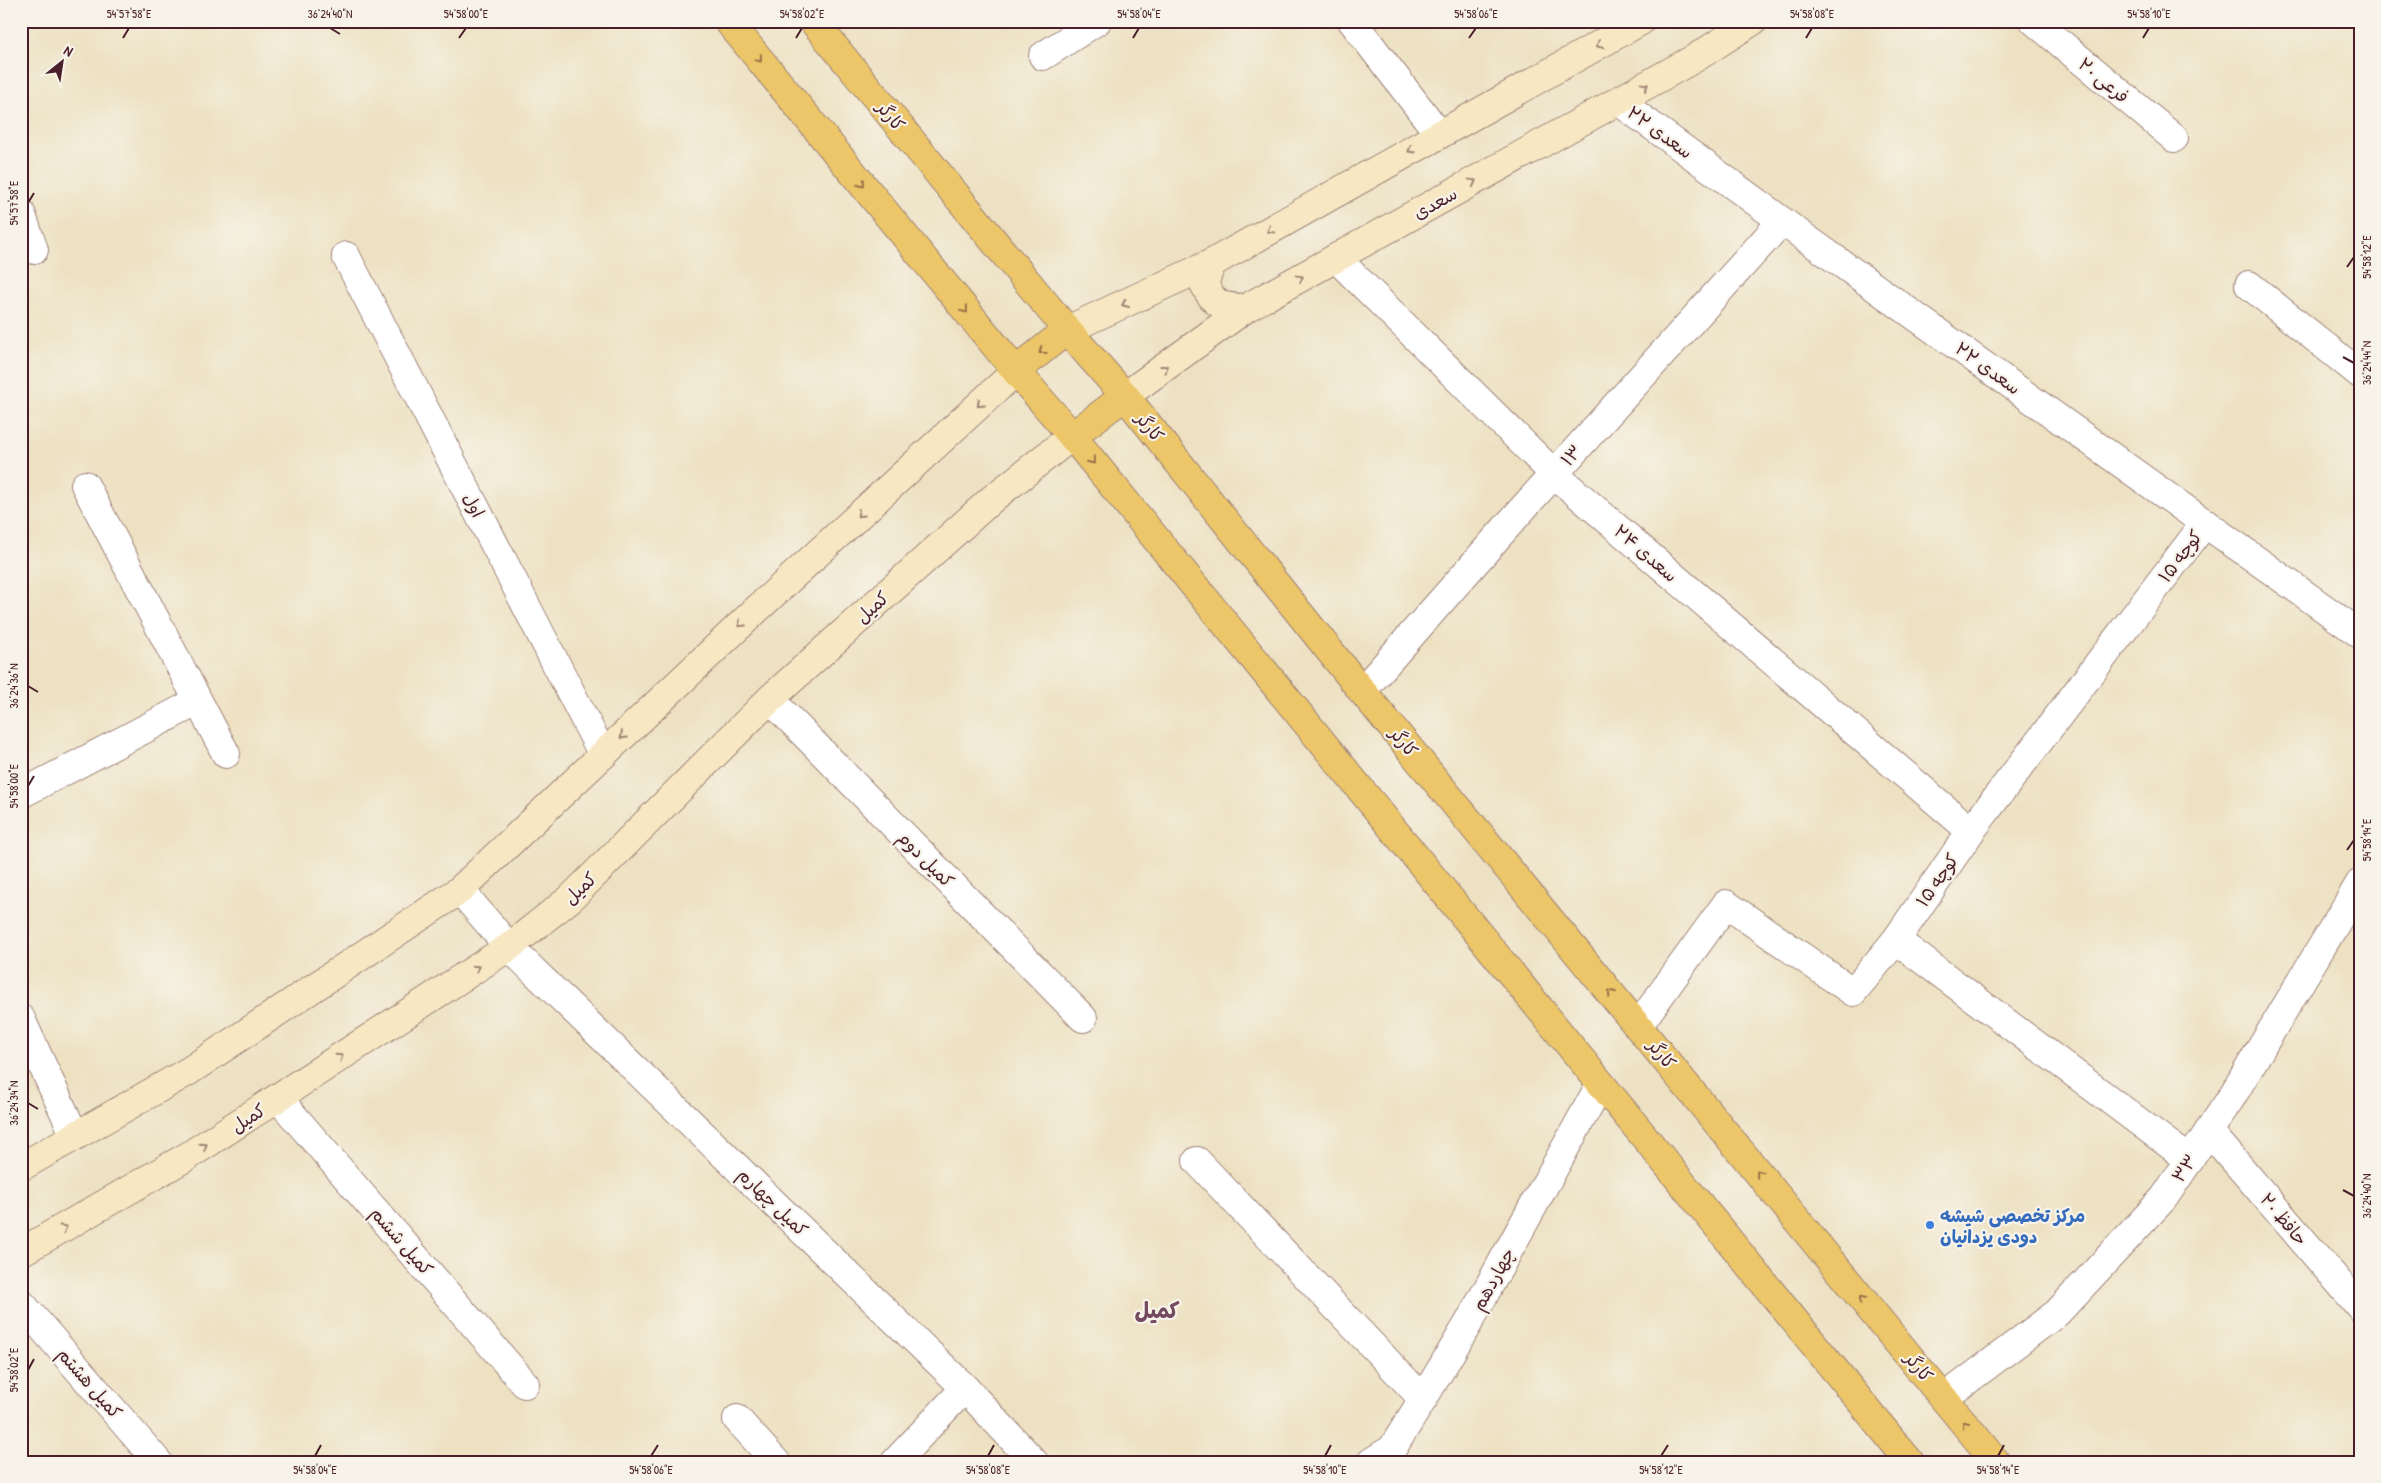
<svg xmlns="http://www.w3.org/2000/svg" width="2381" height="1483" viewBox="0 0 2381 1483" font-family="'Patrick Hand','Playpen Sans Arabic',sans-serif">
<rect width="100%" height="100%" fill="#f7f3e8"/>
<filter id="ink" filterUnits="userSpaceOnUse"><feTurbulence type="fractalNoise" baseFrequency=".02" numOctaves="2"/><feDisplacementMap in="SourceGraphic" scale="10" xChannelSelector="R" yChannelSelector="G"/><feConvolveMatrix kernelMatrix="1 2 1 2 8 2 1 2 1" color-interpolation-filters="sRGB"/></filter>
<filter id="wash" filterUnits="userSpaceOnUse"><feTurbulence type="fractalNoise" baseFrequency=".0096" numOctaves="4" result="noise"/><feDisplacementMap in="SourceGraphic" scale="20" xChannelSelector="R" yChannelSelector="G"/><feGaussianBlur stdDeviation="1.12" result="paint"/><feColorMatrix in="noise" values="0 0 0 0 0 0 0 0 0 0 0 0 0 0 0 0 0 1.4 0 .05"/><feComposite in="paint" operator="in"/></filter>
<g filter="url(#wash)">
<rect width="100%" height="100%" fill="#ede1c2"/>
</g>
<g filter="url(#ink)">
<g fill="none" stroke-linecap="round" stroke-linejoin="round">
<defs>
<g id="street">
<path d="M1352,21L1439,134"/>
<path d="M2034,21L2174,138"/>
<path d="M1043,56L1097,21"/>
<path d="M1618,101L1782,221L2360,634"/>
<path d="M21,213L34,250"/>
<path d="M346,256L603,755"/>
<path d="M1336,258L1554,474L1971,831"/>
<path d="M2249,285L2360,374"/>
<path d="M85,485L226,754"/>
<path d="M1362,691L1517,515L1782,221"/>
<path d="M770,699L1083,1018"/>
<path d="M21,794L198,701"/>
<path d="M460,890L509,947L965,1388L1034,1462"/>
<path d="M1896,940L2190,1160"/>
<path d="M21,1019L75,1136"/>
<path d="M1638,1026L1726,904L1853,992L1896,940L1971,831L2205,523"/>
<path d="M278,1098L525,1384"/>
<path d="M2209,1131L2360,1307"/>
<path d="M1197,1161L1423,1399"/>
<path d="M21,1303L158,1462"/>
<path d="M1944,1398L2057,1313L2164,1198L2231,1098L2360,883"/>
<path d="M737,1419L776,1462"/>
<path d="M895,1462L965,1388"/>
<path d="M1371,1462L1392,1449L1423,1399L1468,1324L1600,1085"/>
</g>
<g id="secondary">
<path d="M1212,263L1204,284C1215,307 1222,307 1246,308"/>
<path d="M1067,330L1212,263L1641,21"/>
<path d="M1125,396L1246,308L1697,57L1753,21"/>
<path d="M21,1167L189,1071L460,890L756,610L1016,371"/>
<path d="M21,1252L188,1156L509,947L571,898L770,699L992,499L1072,436"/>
</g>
<g id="primary">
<path d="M728,21L1016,371L1072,436L1910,1462"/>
<path d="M813,21L1067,330L1125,396L1362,691L1996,1462"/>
<path d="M1016,371L1067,330"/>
<path d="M1072,436L1125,396"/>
</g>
</defs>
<use href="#street" stroke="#9c8076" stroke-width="30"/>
<use href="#secondary" stroke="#9c8076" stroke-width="30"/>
<use href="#primary" stroke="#9c8076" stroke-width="30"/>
<use href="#street" stroke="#fff" stroke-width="28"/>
<use href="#secondary" stroke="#f7e8c3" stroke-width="28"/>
<use href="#primary" stroke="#ecc669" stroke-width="28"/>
</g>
<defs><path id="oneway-chevron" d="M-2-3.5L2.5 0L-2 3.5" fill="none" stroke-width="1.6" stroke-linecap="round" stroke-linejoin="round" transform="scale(1.25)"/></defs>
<g stroke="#a08477">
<use href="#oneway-chevron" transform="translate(1599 45) rotate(151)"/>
<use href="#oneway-chevron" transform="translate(1645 86) rotate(-29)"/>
<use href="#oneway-chevron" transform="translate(1411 150) rotate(150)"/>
<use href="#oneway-chevron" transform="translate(1473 182) rotate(-29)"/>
<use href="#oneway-chevron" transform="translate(1270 230) rotate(150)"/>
<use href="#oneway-chevron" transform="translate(1300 278) rotate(-29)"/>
<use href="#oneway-chevron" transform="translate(1125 304) rotate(155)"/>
<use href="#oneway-chevron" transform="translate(1165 368) rotate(-36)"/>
<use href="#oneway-chevron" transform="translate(980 404) rotate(137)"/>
<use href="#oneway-chevron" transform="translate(860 514) rotate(137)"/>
<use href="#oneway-chevron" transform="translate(741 624) rotate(137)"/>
<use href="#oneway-chevron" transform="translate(623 736) rotate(137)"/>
<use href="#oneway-chevron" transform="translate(476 968) rotate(-33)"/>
<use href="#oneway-chevron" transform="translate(340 1057) rotate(-33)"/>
<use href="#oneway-chevron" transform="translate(204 1146) rotate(-33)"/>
<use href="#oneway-chevron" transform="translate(64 1228) rotate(-30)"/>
</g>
<g stroke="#9b724a">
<use href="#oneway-chevron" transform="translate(759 59) rotate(51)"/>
<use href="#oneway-chevron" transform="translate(862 184) rotate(51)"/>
<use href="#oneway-chevron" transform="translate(965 310) rotate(51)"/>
<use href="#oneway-chevron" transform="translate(1042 351) rotate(142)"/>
<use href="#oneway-chevron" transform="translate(1092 461) rotate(51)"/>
<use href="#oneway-chevron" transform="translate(1611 993) rotate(-129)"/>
<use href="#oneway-chevron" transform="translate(1759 1173) rotate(-129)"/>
<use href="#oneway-chevron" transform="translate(1862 1299) rotate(-129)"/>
<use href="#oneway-chevron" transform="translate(1965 1424) rotate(-129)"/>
</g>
</g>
<path fill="none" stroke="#4a1f2b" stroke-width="2" d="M330,28L340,34M123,38L129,28M459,38L466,28M796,38L802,28M1133,38L1139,28M1469,38L1476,28M1806,38L1812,28M2143,38L2149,28M28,203L34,193M2347,267L2354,257M2343,357L2354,363M28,686L38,692M28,786L34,776M2347,850L2354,840M28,1103L38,1109M2343,1190L2354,1196M28,1370L34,1359M315,1456L321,1445M651,1456L658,1445M988,1456L994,1445M1325,1456L1331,1445M1661,1456L1668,1445M1998,1456L2004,1445"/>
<circle fill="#3f7fe0" stroke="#f7f3e8" stroke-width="2" cx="1930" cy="1225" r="5"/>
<g text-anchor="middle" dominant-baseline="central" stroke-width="4.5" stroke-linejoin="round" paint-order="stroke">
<g font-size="18" fill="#4a1f2b" stroke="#f7f3e8">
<text transform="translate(2104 80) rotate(40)">فرعی ۲۰</text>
<text transform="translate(891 116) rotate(51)">کارگر</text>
<text transform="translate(1660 132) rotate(36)">سعدی ۲۲</text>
<text transform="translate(1435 203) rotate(-29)">سعدی</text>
<text transform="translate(1988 368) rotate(36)">سعدی ۲۲</text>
<text transform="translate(1150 427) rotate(51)">کارگر</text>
<text transform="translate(1571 455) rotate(-48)">۱۳</text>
<text transform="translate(474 505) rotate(63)">اول</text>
<text transform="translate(1646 553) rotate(41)">سعدی ۲۴</text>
<text transform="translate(2180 556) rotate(-53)">کوچه ۱۵</text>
<text transform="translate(872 607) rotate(-42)">کمیل</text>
<text transform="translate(1404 742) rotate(51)">کارگر</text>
<text transform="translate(926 859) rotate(45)">کمیل دوم</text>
<text transform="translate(1937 880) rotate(-55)">کوچه ۱۵</text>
<text transform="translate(580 888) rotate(-43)">کمیل</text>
<text transform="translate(1662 1054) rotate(51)">کارگر</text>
<text transform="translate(248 1118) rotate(-33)">کمیل</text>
<text transform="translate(2184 1168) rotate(-56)">۳۳</text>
<text transform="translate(773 1202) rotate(44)">کمیل چهارم</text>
<text transform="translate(2284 1219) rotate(50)">حافظ ۲۰</text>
<text transform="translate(402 1241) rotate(49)">کمیل ششم</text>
<text transform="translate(1493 1279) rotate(-61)">چهاردهم</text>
<text transform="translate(1919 1367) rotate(51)">کارگر</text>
<text transform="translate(90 1383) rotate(49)">کمیل هشتم</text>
</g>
<g font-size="18" font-weight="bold" fill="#366cbe" stroke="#f7f3e8" text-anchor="start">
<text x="1940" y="1215">مرکز تخصصی شیشه<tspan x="1940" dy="21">دودی یزدانیان</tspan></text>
</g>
<g font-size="22" font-weight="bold" fill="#744a60" stroke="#f7f3e8">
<text x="1157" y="1310">کمیل</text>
</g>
</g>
<rect width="2381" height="1483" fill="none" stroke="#f7f3e8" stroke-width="55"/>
<g transform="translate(62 62) rotate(30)" stroke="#f7f3e8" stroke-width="4" paint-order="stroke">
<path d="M0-4L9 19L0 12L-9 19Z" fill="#4a1f2b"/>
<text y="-8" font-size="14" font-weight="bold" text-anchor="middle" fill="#4a1f2b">N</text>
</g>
<rect x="28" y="28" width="2326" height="1428" fill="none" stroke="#4a1f2b" stroke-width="2"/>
<g font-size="12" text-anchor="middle" fill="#4a1f2b">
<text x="129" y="18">54°57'58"E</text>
<text x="330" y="18">36°24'40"N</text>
<text x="466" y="18">54°58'00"E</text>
<text x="802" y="18">54°58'02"E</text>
<text x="1139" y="18">54°58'04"E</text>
<text x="1476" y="18">54°58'06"E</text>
<text x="1812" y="18">54°58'08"E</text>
<text x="2149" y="18">54°58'10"E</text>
<text transform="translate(14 203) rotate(-90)" y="4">54°57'58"E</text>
<text transform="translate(2367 257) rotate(-90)" y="4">54°58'12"E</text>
<text transform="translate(2367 363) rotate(-90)" y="4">36°24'44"N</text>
<text transform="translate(14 686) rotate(-90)" y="4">36°24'36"N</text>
<text transform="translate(14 786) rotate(-90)" y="4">54°58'00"E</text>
<text transform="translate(2367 840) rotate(-90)" y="4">54°58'14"E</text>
<text transform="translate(14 1103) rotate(-90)" y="4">36°24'34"N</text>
<text transform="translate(2367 1196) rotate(-90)" y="4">36°24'40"N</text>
<text transform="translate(14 1370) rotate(-90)" y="4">54°58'02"E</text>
<text x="315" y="1474">54°58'04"E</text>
<text x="651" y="1474">54°58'06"E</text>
<text x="988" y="1474">54°58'08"E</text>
<text x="1325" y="1474">54°58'10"E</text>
<text x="1661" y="1474">54°58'12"E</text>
<text x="1998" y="1474">54°58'14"E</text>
</g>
</svg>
